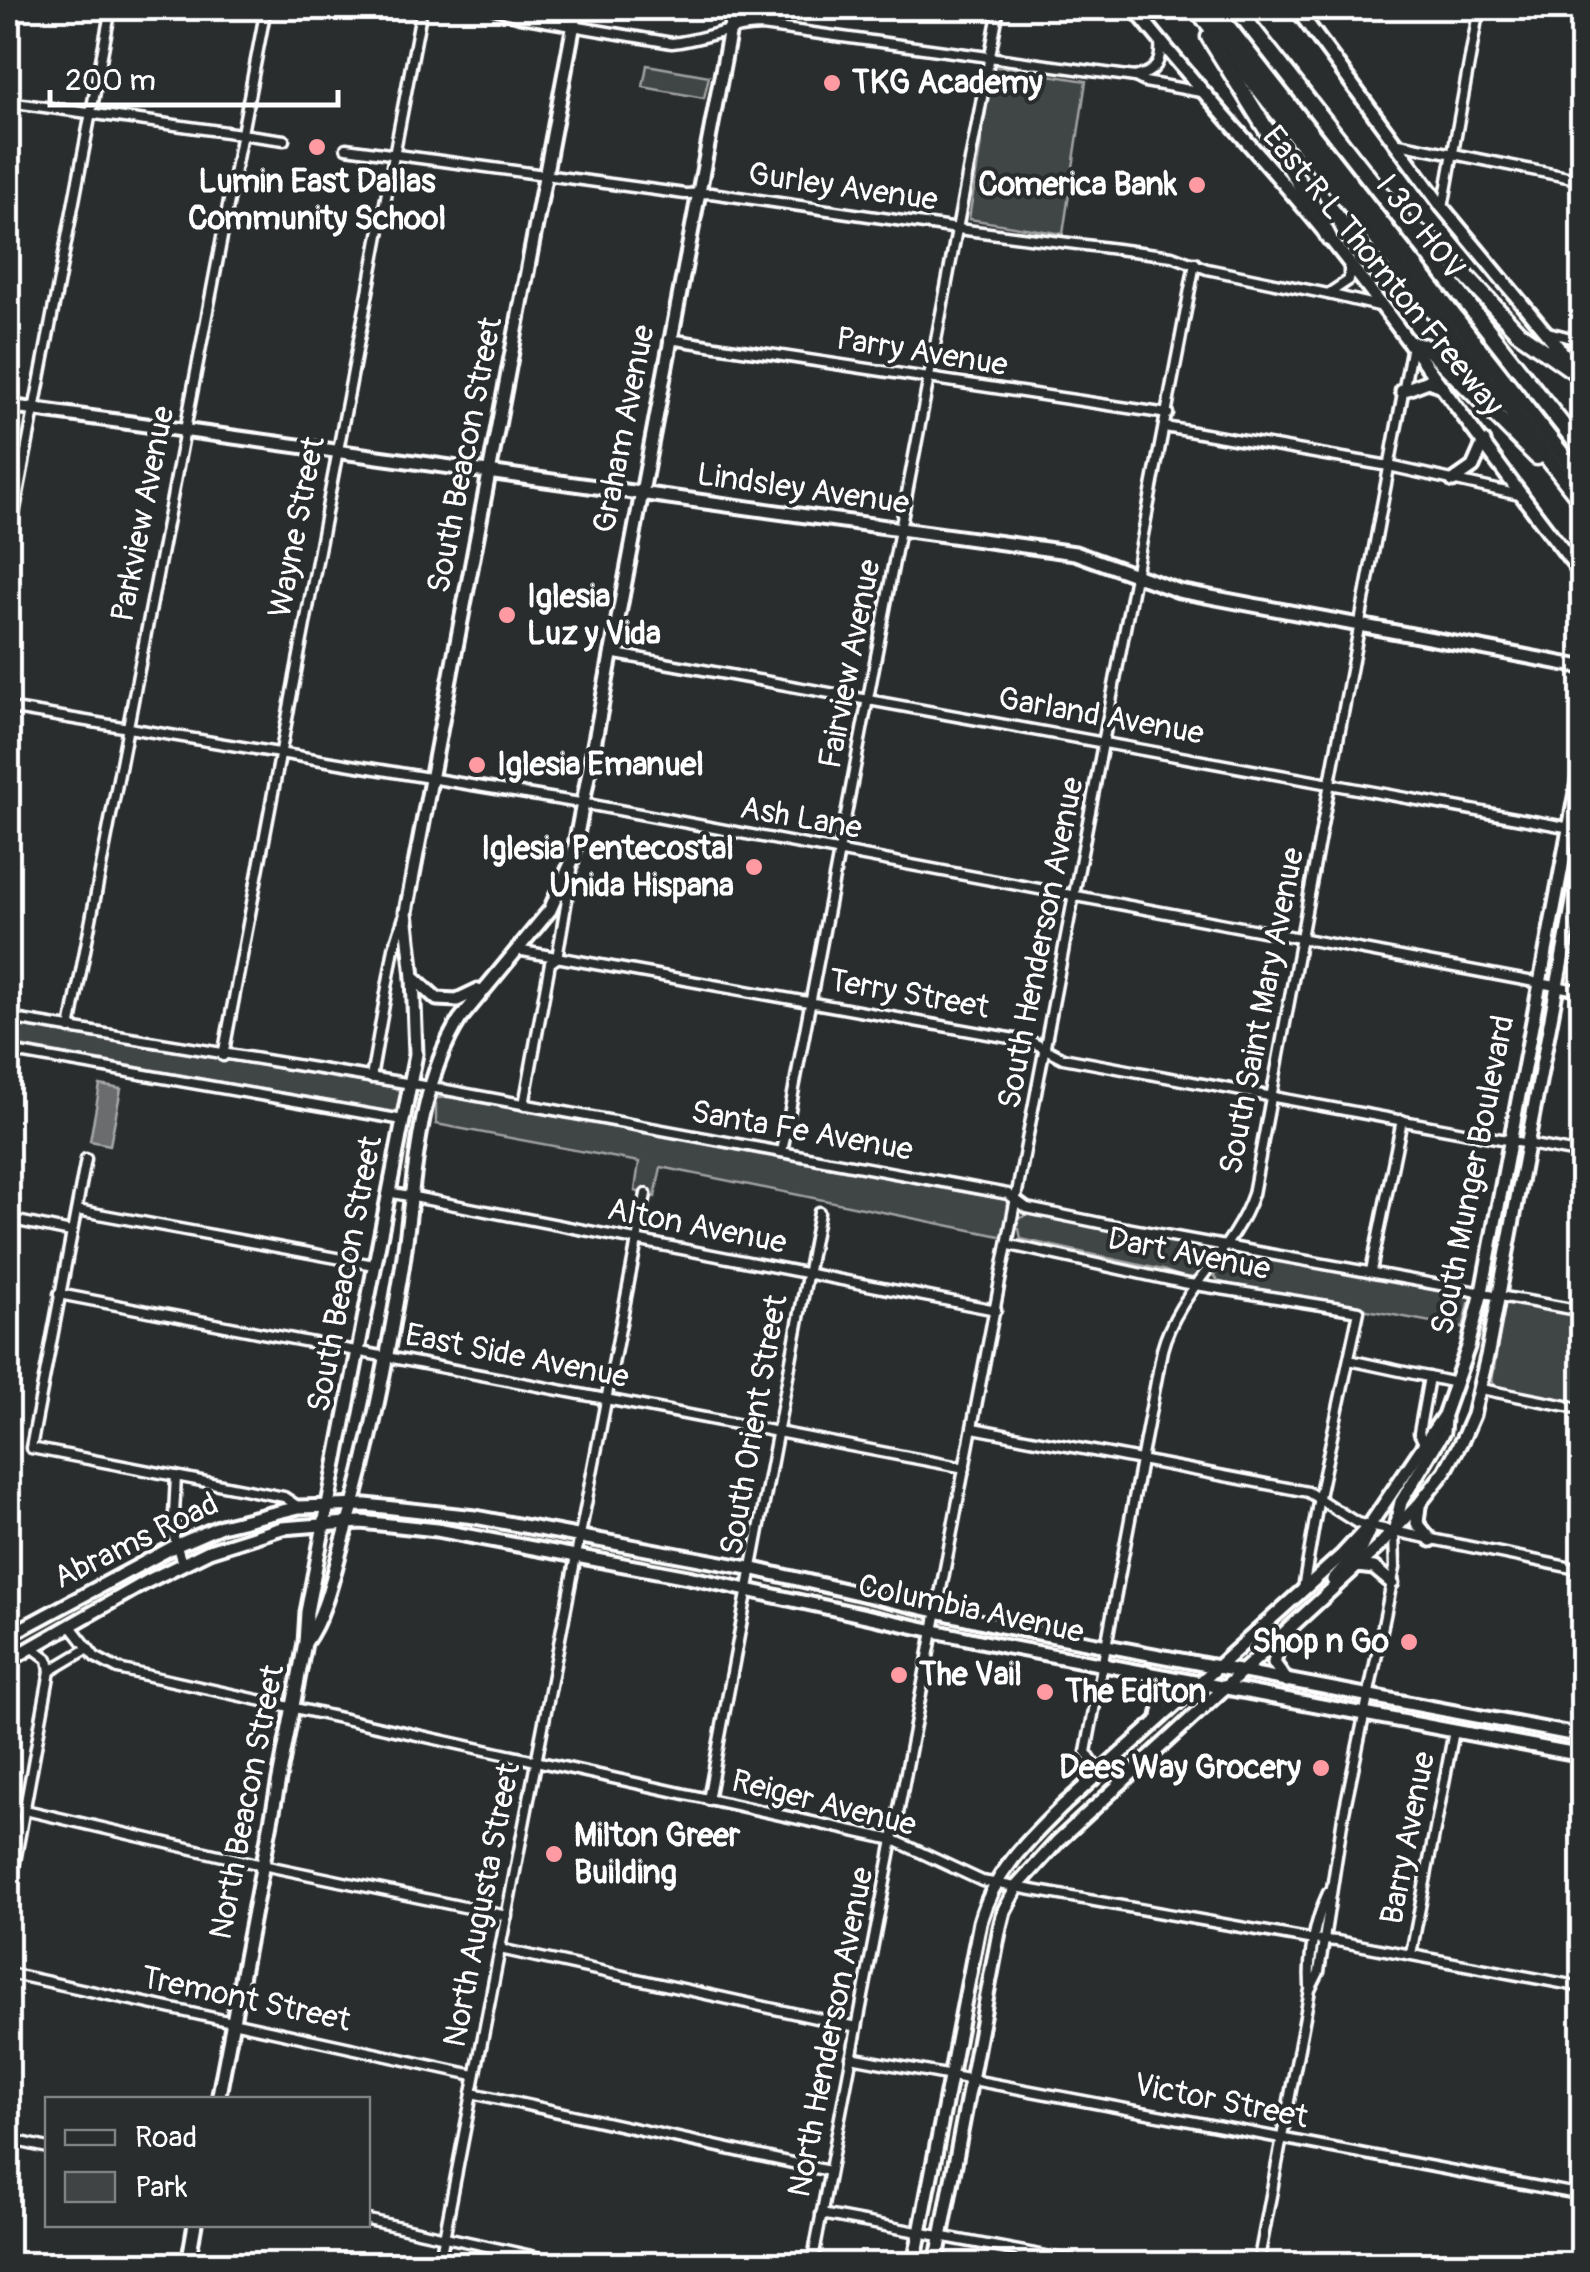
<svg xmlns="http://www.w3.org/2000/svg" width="1590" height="2272" viewBox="0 0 1590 2272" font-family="Pangolin,sans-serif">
<rect width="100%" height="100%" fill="#2a2d2e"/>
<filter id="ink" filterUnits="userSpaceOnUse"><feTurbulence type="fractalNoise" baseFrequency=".01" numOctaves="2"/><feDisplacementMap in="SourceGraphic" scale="20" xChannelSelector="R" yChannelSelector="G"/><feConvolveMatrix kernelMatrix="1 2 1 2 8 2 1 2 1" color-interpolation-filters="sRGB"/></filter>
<g filter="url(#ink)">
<g fill="#414445" stroke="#a0a2a2" stroke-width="2.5">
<path d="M647,65L709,76L704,98L643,87Z"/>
<path d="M993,66L1086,81L1063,234L969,219Z"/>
<path d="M8,1024L392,1087C408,1095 429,1100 448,1097L1006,1200L1011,1216L1021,1218L1028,1214L1209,1247L1213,1255L1225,1257L1230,1252L1582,1316V1403L1497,1387L1492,1382L1503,1310L1469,1303L1463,1328L1452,1326L1219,1282L1214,1275L1218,1266L1207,1265L1190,1280L1163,1270L1021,1239L1019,1229L1008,1227L1005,1237L661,1167L655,1197L635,1191L639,1162L436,1124V1104L401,1097L397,1111L391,1112L8,1044Z"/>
</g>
<path fill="#6a6c6d" stroke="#a6a7a7" stroke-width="2.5" d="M100,1085L121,1089L110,1145L90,1141Z"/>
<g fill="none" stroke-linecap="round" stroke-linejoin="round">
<defs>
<g id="street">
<path d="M492,8L520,17L672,43C703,40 731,26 762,26L1135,77"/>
<path d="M1160,41C1162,63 1156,72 1135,77L1145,82L1201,92"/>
<path d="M8,102L284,140"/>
<path d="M1394,142L1582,180"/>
<path d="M346,148L685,194L711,193L958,229L1172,256L1207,269L1328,294"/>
<path d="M1443,208L1479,8"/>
<path d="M1349,267V280L1328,294L1379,306"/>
<path d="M1548,332L1582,341"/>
<path d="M669,339L1168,414"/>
<path d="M1165,427L1389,466L1524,496"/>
<path d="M8,546L111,8"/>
<path d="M610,653L1582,830"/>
<path d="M8,708L592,805L1582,991"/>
<path d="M517,950L1032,1042L1063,1058L1582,1154"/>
<path d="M8,1018L430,1087L1008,1194L1027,1208L1105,1224L1582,1311"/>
<path d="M70,1029L266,8"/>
<path d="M8,1051L403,1120"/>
<path d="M223,1056L422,8"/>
<path d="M371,1078L394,948L404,917"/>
<path d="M524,1105L550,963L557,958L572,870"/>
<path d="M782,1152L999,8"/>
<path d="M86,1159L31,1448L284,1497L299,1507"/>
<path d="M388,1192L996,1310"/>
<path d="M77,1210L374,1265"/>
<path d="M8,1219L71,1232"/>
<path d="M1010,1245L1183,1283L1359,1311L1319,1497L1303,1589"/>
<path d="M1371,1271L1402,1120"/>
<path d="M59,1294L965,1468"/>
<path d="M1349,1360L1456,1383"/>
<path d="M1481,1389L1582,1409"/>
<path d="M973,1428L1308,1492L1357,1523L1369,1526L1582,1570"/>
<path d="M1425,1445L1419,1433L1429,1377"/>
<path d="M176,1476L173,1534L182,1563"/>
<path d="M70,1625L95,1657L118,1669L894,1840L982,1881L1308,1939L1337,1941L1582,1987"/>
<path d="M50,1671L87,1649"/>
<path d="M1099,1772L1086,1752L1162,1350C1178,1290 1233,1253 1253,1194L1412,345"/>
<path d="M708,1800L819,1212"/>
<path d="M8,1806L253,1863L507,1916"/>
<path d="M8,1900L50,1671L48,1659L32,1647"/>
<path d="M500,1949L857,2027"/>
<path d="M1411,1954L1454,1731"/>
<path d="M8,1973L474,2075"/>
<path d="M1310,1986C1308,1955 1315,1921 1328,1893"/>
<path d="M851,2057L1582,2195"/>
<path d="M472,2093L829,2171"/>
<path d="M8,2139L48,2148"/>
<path d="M821,2214L1089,2264"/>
<path d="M368,2220L568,2264"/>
<path d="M439,2264L646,1194"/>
<path d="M812,2264C938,1597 1073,932 1195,263"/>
<path d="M1258,2264L1310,1990L1319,1972L1343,1817L1395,1568L1394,1532"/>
</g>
<g id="secondary">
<path d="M1134,8C1196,88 1267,161 1331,240C1418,349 1495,465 1582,574"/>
<path d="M1296,8L1443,208L1577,370"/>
<path d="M1402,391L1428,381L1440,385"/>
<path d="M8,406L1075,553L1179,591L1582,667"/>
<path d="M1453,481L1473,467L1484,442"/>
<path d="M413,977L437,999L457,1000L478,990"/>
<path d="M1419,1506L1417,1523L1431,1540"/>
<path d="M1394,1532L1401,1502L1443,1432L1444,1419"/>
<path d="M1357,1566L1374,1568L1392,1583"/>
<path d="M1333,1580L1361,1548L1369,1531"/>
<path d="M8,1636L175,1546L221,1526L299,1507L366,1505L475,1517L754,1569L996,1625L1582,1736"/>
<path d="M1281,1636L1274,1663L1287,1681"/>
<path d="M305,1643L307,1612L416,1054L413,977L406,912L577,8"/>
<path d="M8,1661L148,1581L209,1551L282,1528L361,1522L437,1530L688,1577L1003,1646L1582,1755"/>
<path d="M1147,1672L1163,1695L1159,1717"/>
<path d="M218,2100L305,1643C326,1614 334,1571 344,1537C370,1449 387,1359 402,1269C415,1188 415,1089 460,1019L550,910L572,861L734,8"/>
<path d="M188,2264L195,2224"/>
<path d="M914,2264L980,1922C994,1872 1028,1840 1065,1804L1342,1555L1369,1526L1444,1415L1468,1347L1482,1292L1582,760"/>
<path d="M936,2264L1000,1927L1004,1911L1018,1885L1058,1841L1378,1547L1420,1503L1445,1471L1463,1438L1473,1415L1488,1352L1582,854"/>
<path d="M1579,2264L1582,2248"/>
</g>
<g id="highway">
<path d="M1196,8L1582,502"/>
<path d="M1213,8L1582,480"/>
<path d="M1236,8L1582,450"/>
<path d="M1209,37L1307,195L1329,238"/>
<path d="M1417,231L1439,247L1518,332L1582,377"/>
<path d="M1412,344L1427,347L1537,457"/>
</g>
</defs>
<use href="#street" stroke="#fff" stroke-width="15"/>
<use href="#secondary" stroke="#fff" stroke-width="19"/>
<use href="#highway" stroke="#fff" stroke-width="21"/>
<use href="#street" stroke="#2a2d2e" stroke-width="8"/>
<use href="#secondary" stroke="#2a2d2e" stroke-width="11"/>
<use href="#highway" stroke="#2a2d2e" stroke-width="14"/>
</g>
</g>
<g fill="#ff9aa2" stroke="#2a2d2e" stroke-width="4">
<circle cx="832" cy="83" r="10"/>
<circle cx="317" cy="147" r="10"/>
<circle cx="1197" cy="185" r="10"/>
<circle cx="507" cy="615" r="10"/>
<circle cx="477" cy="765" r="10"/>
<circle cx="754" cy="867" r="10"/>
<circle cx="1409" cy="1642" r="10"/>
<circle cx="899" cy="1675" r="10"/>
<circle cx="1045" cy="1692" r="10"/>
<circle cx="1321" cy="1768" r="10"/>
<circle cx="554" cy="1854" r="10"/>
</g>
<g text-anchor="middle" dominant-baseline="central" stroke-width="8" stroke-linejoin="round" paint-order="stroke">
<g font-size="32" font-weight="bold" fill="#fff" stroke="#2a2d2e" text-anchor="start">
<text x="852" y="83">TKG Academy</text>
<text x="317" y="182" text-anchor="middle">Lumin East Dallas<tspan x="317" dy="37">Community School</tspan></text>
<text x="1177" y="185" text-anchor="end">Comerica Bank</text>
<text x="527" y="597">Iglesia<tspan x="527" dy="37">Luz y Vida</tspan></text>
<text x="497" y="765">Iglesia Emanuel</text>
<text x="734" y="849" text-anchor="end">Iglesia Pentecostal<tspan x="734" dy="37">Unida Hispana</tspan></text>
<text x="1389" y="1642" text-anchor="end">Shop n Go</text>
<text x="919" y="1675">The Vail</text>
<text x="1065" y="1692">The Editon</text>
<text x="1301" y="1768" text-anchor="end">Dees Way Grocery</text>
<text x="574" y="1836">Milton Greer<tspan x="574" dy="37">Building</tspan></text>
</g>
<g font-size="32" fill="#fff" stroke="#2a2d2e">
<text transform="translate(843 187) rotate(8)">Gurley Avenue</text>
<text transform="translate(1420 227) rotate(52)">I 30 HOV</text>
<text transform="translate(1383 271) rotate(51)">East R L Thornton Freeway</text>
<text transform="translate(922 352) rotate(9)">Parry Avenue</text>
<text transform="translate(624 429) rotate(-79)">Graham Avenue</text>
<text transform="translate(465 455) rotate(-79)">South Beacon Street</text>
<text transform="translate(803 489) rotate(8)">Lindsley Avenue</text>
<text transform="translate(143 514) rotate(-79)">Parkview Avenue</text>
<text transform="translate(297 527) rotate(-79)">Wayne Street</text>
<text transform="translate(850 664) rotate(-79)">Fairview Avenue</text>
<text transform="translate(1101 716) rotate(10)">Garland Avenue</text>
<text transform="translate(801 818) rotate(10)">Ash Lane</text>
<text transform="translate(1041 943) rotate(-79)">South Henderson Avenue</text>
<text transform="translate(909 994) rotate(10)">Terry Street</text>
<text transform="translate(1262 1011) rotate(-79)">South Saint Mary Avenue</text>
<text transform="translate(802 1131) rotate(10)">Santa Fe Avenue</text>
<text transform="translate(1473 1175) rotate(-79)">South Munger Boulevard</text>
<text transform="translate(697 1226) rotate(11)">Alton Avenue</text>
<text transform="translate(1189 1254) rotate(11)">Dart Avenue</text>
<text transform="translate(345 1274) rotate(-79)">South Beacon Street</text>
<text transform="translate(517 1356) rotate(11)">East Side Avenue</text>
<text transform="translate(754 1425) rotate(-80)">South Orient Street</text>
<text transform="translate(136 1541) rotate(-26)">Abrams Road</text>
<text transform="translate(971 1609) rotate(12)">Columbia Avenue</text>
<text transform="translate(247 1802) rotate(-79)">North Beacon Street</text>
<text transform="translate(824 1803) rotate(14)">Reiger Avenue</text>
<text transform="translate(1408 1838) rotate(-79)">Barry Avenue</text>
<text transform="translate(482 1905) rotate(-79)">North Augusta Street</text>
<text transform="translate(246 1999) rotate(12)">Tremont Street</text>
<text transform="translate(831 2032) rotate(-79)">North Henderson Avenue</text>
<text transform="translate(1221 2101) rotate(11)">Victor Street</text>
</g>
</g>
<rect width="1590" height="2272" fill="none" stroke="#2a2d2e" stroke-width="40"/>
<rect x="20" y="20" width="1550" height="2232" fill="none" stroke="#fff" stroke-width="4" filter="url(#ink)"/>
<rect x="45" y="2097" width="325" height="130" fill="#2a2d2e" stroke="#7f8182" stroke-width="2.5"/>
<rect x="65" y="2130" width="50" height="15" fill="#2a2d2e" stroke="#7f8182" stroke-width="2.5"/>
<text x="135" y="2147" font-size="30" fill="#ffffff">Road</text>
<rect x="65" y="2172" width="50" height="30" fill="#414445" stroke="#7f8182" stroke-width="2.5"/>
<text x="135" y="2197" font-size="30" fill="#ffffff">Park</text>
<path d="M50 90v15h288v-15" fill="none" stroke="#ffffff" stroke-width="5"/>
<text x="65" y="90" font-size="30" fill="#ffffff" stroke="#2a2d2e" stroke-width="8" paint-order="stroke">200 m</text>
</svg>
